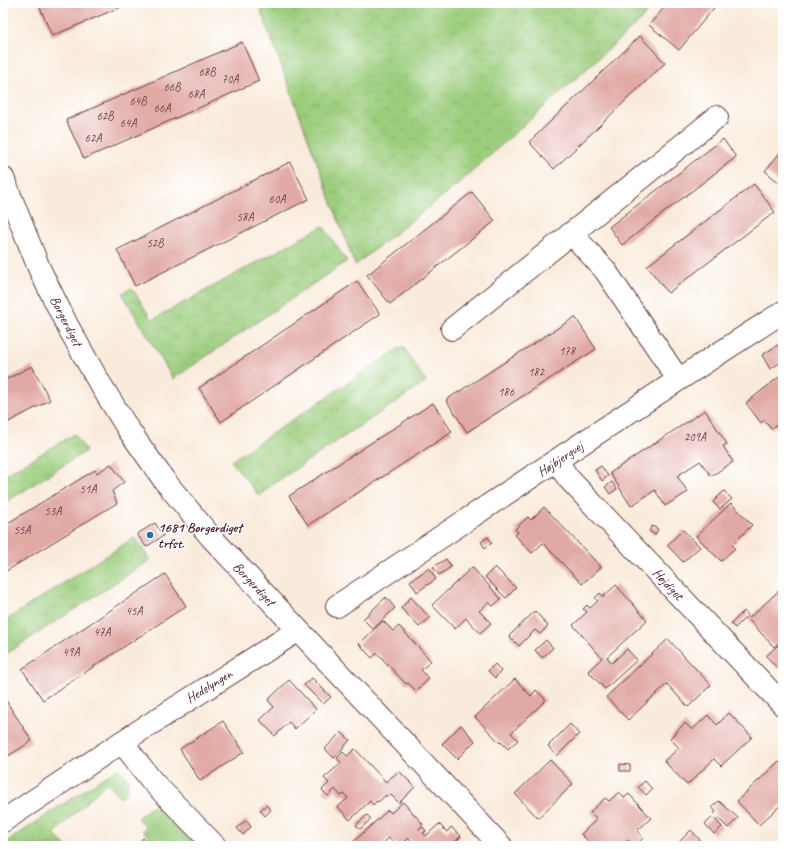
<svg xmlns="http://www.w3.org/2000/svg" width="786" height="849" viewBox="0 0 786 849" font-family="Caveat,sans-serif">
<defs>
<pattern id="park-crowns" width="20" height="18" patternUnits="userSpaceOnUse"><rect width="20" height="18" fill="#9bcd7d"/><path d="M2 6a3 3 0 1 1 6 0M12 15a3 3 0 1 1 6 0" fill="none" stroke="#87b06c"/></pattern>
</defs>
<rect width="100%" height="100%" fill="#fff"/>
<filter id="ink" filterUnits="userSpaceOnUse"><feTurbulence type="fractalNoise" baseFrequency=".025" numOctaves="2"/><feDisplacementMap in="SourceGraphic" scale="8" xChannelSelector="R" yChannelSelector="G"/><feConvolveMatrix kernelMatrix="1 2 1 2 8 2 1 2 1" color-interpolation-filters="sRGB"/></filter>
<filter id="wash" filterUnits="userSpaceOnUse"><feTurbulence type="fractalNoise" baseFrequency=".012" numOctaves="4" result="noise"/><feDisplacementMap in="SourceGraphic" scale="16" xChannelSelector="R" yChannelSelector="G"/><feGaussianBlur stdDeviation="0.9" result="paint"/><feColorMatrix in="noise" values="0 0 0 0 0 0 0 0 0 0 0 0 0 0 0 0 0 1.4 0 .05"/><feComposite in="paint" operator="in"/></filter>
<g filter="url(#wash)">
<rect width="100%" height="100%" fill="#f9ebdb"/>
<g fill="url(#park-crowns)" stroke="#727654">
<path d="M258,3H654L640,21L458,184L355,265Z"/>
<path d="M323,226L347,261L173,379L122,293L132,288L152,320Z"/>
<path d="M403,346L426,382L273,484L259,496L231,461Z"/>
<path d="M75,434L86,451L3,504V476Z"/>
<path d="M135,537L150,560L3,656V622Z"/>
<path d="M118,768L129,780L127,791L121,798L107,782L54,834L66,846H3V844Z"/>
<path d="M164,805L202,846H157L143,831L146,827L137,818L151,807Z"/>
</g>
<g id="blocks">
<g fill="#e1a9a4">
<path d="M38,3H130L52,36Z"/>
<path d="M668,3H718L679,50L649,25Z"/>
<path d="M640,36L665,63L554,169L529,142Z"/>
<path d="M242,42L259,81L84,159L66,120Z"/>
<path d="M723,139L736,157L622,245L609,227Z"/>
<path d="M783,149V186L765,171Z"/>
<path d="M290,162L309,199L135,286L117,250Z"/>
<path d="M754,184L775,212L668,293L647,266Z"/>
<path d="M472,192L495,221L390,304L367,275Z"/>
<path d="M357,281L380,314L221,422L199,388Z"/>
<path d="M575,317L596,349L467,432L446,400Z"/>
<path d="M781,343L783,347V361L770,369L762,355Z"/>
<path d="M32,366L50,400L3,425V381Z"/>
<path d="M779,377L783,383V420L771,429L764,420L761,423L746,403Z"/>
<path d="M433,403L452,432L308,525L289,496Z"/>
<path d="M705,410L727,444L723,446L733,462L711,476L700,461L677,476L688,492L665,506L655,490L631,506L610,473Z"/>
<path d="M111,464L124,482L112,491L117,503L3,573V526L95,470L97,473Z"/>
<path d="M601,466L608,476L602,481L595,470Z"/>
<path d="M612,482L617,489L610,494L605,487Z"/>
<path d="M724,491L732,499L720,509L713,502Z"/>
<path d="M731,503L752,525L732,545L735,548L721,561L696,536Z"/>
<path d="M544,507L601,567L582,584L543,543L532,553L515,535L518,532L515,529L528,517L531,520Z"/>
<path d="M155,523L163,536L146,547L137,534Z"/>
<path d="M652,526L658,529L655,535L649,531Z"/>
<path d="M683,530L700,547L683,562L667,545Z"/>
<path d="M488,537L492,543L485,548L481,542Z"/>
<path d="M446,559L451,567L439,575L433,567Z"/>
<path d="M472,567L501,599L493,606L489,602L479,611L491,623L480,633L466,618L455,629L432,605Z"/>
<path d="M495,567L516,588L506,598L485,577Z"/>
<path d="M429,568L436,579L417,592L410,581Z"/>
<path d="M165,574L186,606L43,700L22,669Z"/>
<path d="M616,585L647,620L607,657L612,663L627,649L637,660L605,689L588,671L602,658L573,625L587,612L583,609L587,605L590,608L598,601L595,598L600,593L603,597Z"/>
<path d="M783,587V639L774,647L748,619Z"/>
<path d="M386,597L395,608L373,629L363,619Z"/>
<path d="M411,597L430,618L419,627L401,608Z"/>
<path d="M535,611L548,626L540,634L535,630L519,646L509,636Z"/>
<path d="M744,611L748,615L735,628L731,624Z"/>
<path d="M383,621L393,631L399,626L431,661L421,670L429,679L416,691L408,683L406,684L377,653L372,658L359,644Z"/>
<path d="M668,639L711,685L688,707L667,684L628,720L606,697Z"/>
<path d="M546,640L553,648L542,658L535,650Z"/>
<path d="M778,645L783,650V665L778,669L766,656Z"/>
<path d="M495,664L501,671L495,678L488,671Z"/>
<path d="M312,678L331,697L323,704L304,685Z"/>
<path d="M515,679L531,696L536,690L546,700L511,733L518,740L508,749L501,742L500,743L475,717Z"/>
<path d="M289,680L316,709L295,729L289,722L275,736L260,720L274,707L268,700Z"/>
<path d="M3,696L32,741L3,759Z"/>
<path d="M729,713L752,737L721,766L714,759L687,785L664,761L679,748L670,738L685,723L692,730L708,715L717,725Z"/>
<path d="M223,721L244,752L200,781L180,749Z"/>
<path d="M570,724L579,734L557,756L548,746Z"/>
<path d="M461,725L475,741L457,759L442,744Z"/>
<path d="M341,732L350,740L334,758L325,749Z"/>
<path d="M355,749L386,782L399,771L415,787L399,803L391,795L388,798L386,795L378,802L377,801L373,805L370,801L350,820L338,807L348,798L344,794L341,796L335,789L328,796L322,790L329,783L324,778L341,763L337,758L343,752L347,756Z"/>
<path d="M550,760L573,784L538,818L515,794Z"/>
<path d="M779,761L783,765V803L759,825L737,801Z"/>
<path d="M620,764L630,765V771H620Z"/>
<path d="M645,781L652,789L646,795L638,787Z"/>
<path d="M619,792L624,798L629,794L651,818L637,831L643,838L635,846L628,840L625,844L627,846H587L590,843L581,834L597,819L590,812L605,798L609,801Z"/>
<path d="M719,801L738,818L728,828L714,814L716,812L712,807Z"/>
<path d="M403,802L423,824L419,829L420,830L423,827L426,831L423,833L426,836L439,824L447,832L451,827L461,836L451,846H417L409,838L401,846H396L389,838L380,846H349L388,810L391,813Z"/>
<path d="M266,805L271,810L265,816L260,810Z"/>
<path d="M367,815L371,819L360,829L356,825Z"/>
<path d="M713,817L722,827L714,834L705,824Z"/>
<path d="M246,820L251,827L243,835L237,828Z"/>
<path d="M691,830L700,840L693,846H675Z"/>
<path d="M143,838L151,846H135Z"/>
</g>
</g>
</g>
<g filter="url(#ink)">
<use href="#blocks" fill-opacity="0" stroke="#643e45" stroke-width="1"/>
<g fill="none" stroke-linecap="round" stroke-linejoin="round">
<defs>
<g id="minor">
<path d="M3,178L39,268L67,325L96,377L128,429L164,480L210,536L501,846"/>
<path d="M571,233L605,270L678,379"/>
<path d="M452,329L717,117"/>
<path d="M557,461L568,478L783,705"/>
<path d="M337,606C485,508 633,408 783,312"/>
<path d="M122,742L152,781L215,846"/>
<path d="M3,821L122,742L297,631"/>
</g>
</defs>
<use href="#minor" stroke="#643e45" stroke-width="24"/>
<use href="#minor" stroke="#fff" stroke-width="22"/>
</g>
</g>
<circle fill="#1f6fb2" stroke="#fff" stroke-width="1.5" cx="150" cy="535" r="4"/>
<g text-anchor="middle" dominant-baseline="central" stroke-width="3" stroke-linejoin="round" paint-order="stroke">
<g font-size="12" fill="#704249">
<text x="207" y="72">68B</text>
<text x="230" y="79">70A</text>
<text x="172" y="87">66B</text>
<text x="196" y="94">68A</text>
<text x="138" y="101">64B</text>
<text x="162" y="108">66A</text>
<text x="105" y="116">62B</text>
<text x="128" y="123">64A</text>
<text x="93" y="138">62A</text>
<text x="277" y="199">60A</text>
<text x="245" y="217">58A</text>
<text x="155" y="243">52B</text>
<text x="567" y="351">178</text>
<text x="536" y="372">182</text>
<text x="506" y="392">186</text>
<text x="695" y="437">209A</text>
<text x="88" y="489">51A</text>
<text x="53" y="511">53A</text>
<text x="22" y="530">55A</text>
<text x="134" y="611">45A</text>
<text x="102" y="632">47A</text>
<text x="71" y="652">49A</text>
</g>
<g font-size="14" fill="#4a1f2b" stroke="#fff">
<text transform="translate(66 321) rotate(63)">Borgerdiget</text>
<text transform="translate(560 459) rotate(-34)">Højbjergvej</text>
<text transform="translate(254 584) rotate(47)">Borgerdiget</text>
<text transform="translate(668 584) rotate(47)">Højdiget</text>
<text transform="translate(209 686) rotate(-32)">Hedelyngen</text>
</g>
<g font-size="14" font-weight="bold" fill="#4a1f2b" stroke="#fff" text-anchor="start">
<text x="158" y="527">1681 Borgerdiget<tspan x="158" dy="16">trfst.</tspan></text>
</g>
</g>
<rect width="786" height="849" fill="none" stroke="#fff" stroke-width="16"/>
</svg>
